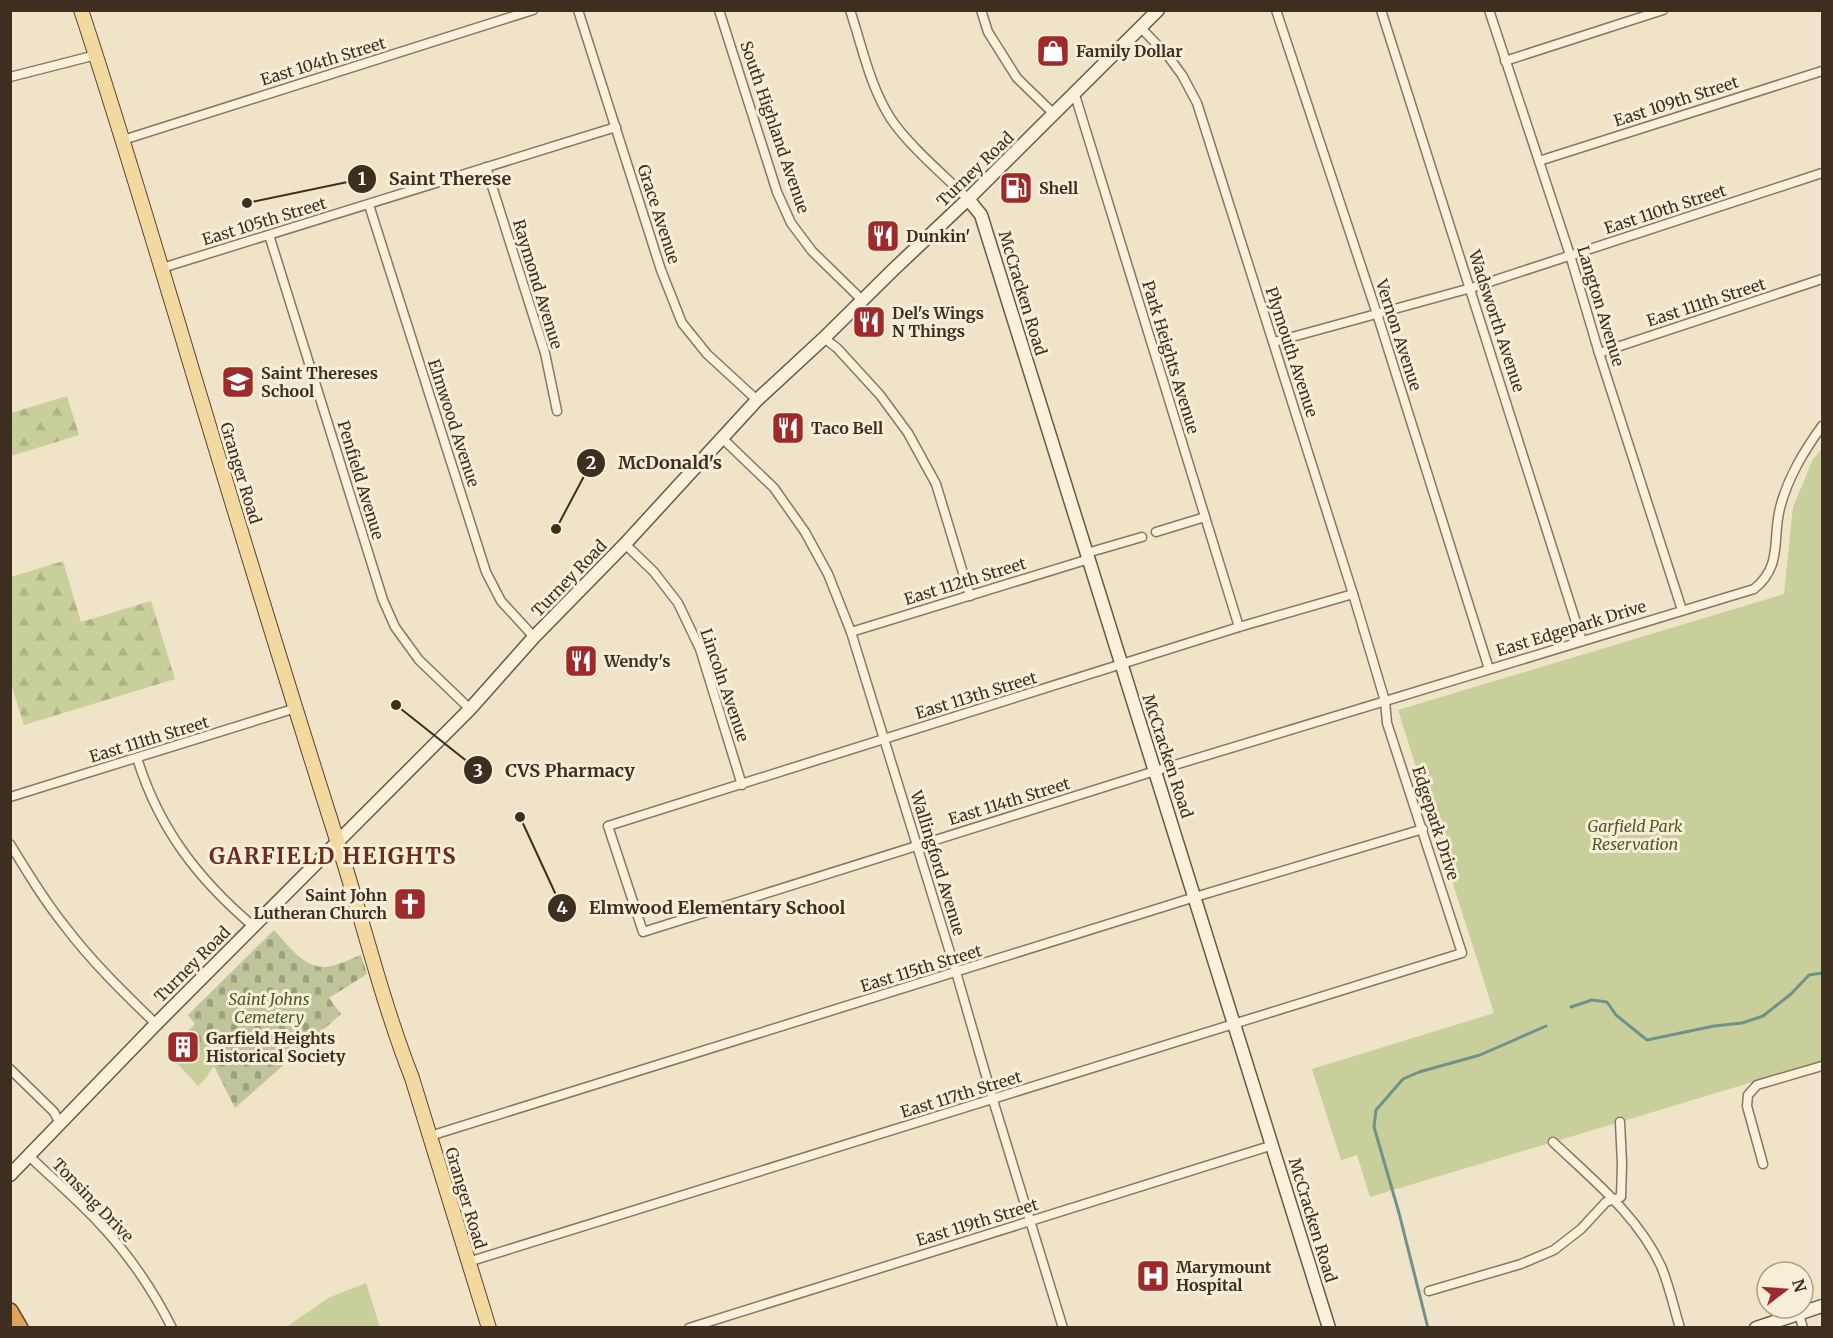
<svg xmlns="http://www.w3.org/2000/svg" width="1833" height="1338" viewBox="0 0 1833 1338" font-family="Merriweather,serif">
<defs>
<pattern id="forest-firs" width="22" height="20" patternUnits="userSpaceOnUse" patternTransform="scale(1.5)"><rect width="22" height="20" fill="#c9cf9b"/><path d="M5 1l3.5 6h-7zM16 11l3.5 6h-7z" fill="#aeb285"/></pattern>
<pattern id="cemetery-stones" width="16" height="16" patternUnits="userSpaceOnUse" patternTransform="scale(1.5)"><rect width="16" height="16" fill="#bfc49a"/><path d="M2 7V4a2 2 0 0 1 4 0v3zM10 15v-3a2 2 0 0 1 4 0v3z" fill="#9ca07d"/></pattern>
</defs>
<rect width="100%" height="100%" fill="#f0e4c8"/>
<g fill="url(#forest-firs)">
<path d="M67,396L79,435L11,456V413Z"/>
<path d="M63,561L81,622L151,601L175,679L24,725L11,684V577Z"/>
</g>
<path fill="url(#cemetery-stones)" d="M274,930C287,944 304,968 325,967C337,966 350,959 361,955L367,974L329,998L341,1014L235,1108L214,1066L186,1033L195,1024L188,1015Z"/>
<g fill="#c9cf9b">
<path d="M1822,449V1061L1370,1197L1357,1155L1341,1160L1312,1069L1494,1013L1398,710L1784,594L1793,507L1813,459Z"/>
<path d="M195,1044L214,1066L205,1079L198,1086L176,1062L186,1050L188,1052Z"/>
<path d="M366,1283L380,1327H286L328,1298Z"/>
</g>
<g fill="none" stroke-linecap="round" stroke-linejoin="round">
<g stroke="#6f938a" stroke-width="3">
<path d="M1571,1007L1592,1000L1607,1002L1616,1015L1647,1040L1714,1026L1742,1023L1763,1016L1791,994L1809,975L1822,973"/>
<path d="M1428,1328L1399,1213L1374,1127L1376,1110L1403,1079L1419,1072L1480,1055L1546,1026"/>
</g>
<defs>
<g id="street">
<path d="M578,10L661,270L682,323L707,354L757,400"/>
<path d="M719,10L777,192L791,223L812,251L862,300"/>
<path d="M850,10C862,46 870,87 891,119C910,147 944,175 968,199"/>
<path d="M981,10L988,32L1017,78L1054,114"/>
<path d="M1276,10L1379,320L1489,669"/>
<path d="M1381,10L1582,641"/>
<path d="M1489,10L1570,255L1599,353L1682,610"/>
<path d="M1505,61L1663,10"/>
<path d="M10,77L96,55"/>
<path d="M1075,95L1239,627"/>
<path d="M123,140L533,10"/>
<path d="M1539,161L1822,71"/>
<path d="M486,167L545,353L557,411"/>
<path d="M369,205L486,572L501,601L534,637"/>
<path d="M269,235L383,600L395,627L419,660L470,709"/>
<path d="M162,268L616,127"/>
<path d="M824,338L837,348L880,395L908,433L936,484L970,596"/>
<path d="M1274,342L1471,288L1822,173"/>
<path d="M1599,353L1822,279"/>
<path d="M723,439L774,488L805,532L828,574L851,632L956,972L993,1100L1063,1328"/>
<path d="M1156,532L1205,517"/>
<path d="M625,544L654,572L678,603L700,649L742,785"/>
<path d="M1087,553L1142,537"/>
<path d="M1353,594L1239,627L608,826L643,932L1155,771L1754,589C1783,566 1772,539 1780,508C1788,477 1804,451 1822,426"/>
<path d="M851,632L1089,559"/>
<path d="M137,758C159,829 198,879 253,926"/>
<path d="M10,797L296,708"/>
<path d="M10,844C27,872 44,900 64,925C91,961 124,993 156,1024"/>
<path d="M10,1069L54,1112L60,1124"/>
<path d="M430,1136L1195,897L1423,829"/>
<path d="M1553,1142C1593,1180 1637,1215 1661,1266C1669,1285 1674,1308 1680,1328"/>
<path d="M29,1156C53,1179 78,1200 100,1224C129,1255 153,1290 172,1328"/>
<path d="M1763,1164L1747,1106L1748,1095L1757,1085L1822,1066"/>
<path d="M468,1262L1462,953L1387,723L1385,701L1353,594L1197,103L1182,75L1168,56L1141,28"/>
<path d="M1429,1291L1521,1264L1554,1250L1581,1229L1606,1202L1621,1197L1622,1164L1620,1122"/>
<path d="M1799,1314L1803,1328"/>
<path d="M689,1328L1273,1145"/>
</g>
<g id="secondary">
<path d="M968,199L981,215C1096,586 1215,956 1329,1328"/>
<path d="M10,1175L156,1024L470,709L534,637L625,544L757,400L824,338L893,270L968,199L1158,10"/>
<path d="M1756,1328L1822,1306"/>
</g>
<path id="primary" d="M81,10C115,112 145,214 176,316C228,490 281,664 336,837C362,917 381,999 412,1078L489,1328"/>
<path id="highway" d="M10,1311L20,1328"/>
</defs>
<use href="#street" stroke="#8d765c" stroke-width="11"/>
<use href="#secondary" stroke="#6f573f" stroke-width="15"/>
<use href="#primary" stroke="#5b4430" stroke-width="16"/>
<use href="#highway" stroke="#5b4430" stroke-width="18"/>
<use href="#street" stroke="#faf1dc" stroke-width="8"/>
<use href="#secondary" stroke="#faf1dc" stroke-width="12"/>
<use href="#primary" stroke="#f3d9a0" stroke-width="14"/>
<use href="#highway" stroke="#e0a458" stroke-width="15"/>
</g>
<defs>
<symbol id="shop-square" viewBox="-11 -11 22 22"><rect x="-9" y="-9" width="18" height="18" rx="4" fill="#9e2a2b" stroke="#f7eed8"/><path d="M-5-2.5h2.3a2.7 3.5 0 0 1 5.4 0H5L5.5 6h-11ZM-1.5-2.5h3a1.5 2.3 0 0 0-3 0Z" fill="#fff"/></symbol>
<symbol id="fuel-square" viewBox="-11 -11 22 22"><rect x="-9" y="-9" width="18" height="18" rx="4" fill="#9e2a2b" stroke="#f7eed8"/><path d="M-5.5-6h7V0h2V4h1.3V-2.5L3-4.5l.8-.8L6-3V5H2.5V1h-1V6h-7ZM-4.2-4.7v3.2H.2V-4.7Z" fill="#fff"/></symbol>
<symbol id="restaurant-square" viewBox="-11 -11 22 22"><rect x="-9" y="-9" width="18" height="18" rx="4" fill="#9e2a2b" stroke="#f7eed8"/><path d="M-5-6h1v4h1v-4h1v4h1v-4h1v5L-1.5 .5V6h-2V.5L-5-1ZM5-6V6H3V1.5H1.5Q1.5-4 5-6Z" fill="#fff"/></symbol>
<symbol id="school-square" viewBox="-11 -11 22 22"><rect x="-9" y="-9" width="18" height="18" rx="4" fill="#9e2a2b" stroke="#f7eed8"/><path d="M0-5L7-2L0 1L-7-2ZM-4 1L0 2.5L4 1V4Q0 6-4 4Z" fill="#fff"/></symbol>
<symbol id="church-square" viewBox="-11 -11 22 22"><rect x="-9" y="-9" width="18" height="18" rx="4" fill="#9e2a2b" stroke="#f7eed8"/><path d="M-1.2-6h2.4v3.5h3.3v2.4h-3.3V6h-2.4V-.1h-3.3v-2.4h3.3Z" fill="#fff"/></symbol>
<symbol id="building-square" viewBox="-11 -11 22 22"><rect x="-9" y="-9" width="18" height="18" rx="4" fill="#9e2a2b" stroke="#f7eed8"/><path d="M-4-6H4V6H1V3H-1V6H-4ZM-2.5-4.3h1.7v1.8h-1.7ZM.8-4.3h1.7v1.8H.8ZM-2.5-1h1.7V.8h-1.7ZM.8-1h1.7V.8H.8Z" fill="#fff"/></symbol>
<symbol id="hospital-square" viewBox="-11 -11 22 22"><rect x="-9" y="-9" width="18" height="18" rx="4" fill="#9e2a2b" stroke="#f7eed8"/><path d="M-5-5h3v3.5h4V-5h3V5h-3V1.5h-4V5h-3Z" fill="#fff"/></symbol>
</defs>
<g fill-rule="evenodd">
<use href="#shop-square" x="1034" y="32" width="38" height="38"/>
<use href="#fuel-square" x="997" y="169" width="38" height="38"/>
<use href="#restaurant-square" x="864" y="217" width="38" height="38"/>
<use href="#restaurant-square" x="850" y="303" width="38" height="38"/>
<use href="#school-square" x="219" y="363" width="38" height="38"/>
<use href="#restaurant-square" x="769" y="409" width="38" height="38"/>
<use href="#restaurant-square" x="562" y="642" width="38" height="38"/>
<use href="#church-square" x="391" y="885" width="38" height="38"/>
<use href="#building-square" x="164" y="1028" width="38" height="38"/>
<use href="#hospital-square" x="1134" y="1257" width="38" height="38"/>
</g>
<g text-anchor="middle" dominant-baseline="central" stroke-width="6" stroke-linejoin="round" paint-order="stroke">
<g font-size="16" font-weight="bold" fill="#3d2e20" stroke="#f7eed8" text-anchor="start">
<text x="1076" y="51">Family Dollar</text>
<text x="1039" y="188">Shell</text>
<text x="906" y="236">Dunkin'</text>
<text x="892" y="313">Del's Wings<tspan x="892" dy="18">N Things</tspan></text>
<text x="261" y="373">Saint Thereses<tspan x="261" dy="18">School</tspan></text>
<text x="811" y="428">Taco Bell</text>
<text x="604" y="661">Wendy's</text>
<text x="387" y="895" text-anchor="end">Saint John<tspan x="387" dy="18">Lutheran Church</tspan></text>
<text x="206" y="1038">Garfield Heights<tspan x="206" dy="18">Historical Society</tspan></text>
<text x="1176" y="1267">Marymount<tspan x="1176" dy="18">Hospital</tspan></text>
</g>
<g font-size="16" fill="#3d2e20" stroke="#f7eed8">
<text transform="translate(323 61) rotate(-17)">East 104th Street</text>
<text transform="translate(1676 101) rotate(-18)">East 109th Street</text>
<text transform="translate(775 127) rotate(71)">South Highland Avenue</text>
<text transform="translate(975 169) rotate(-44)">Turney Road</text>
<text transform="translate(1665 209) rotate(-18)">East 110th Street</text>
<text transform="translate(659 214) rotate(72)">Grace Avenue</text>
<text transform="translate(264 221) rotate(-17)">East 105th Street</text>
<text transform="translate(538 284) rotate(73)">Raymond Avenue</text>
<text transform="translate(1023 293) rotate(73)">McCracken Road</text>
<text transform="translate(1706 302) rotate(-18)">East 111th Street</text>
<text transform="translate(1601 306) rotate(73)">Langton Avenue</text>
<text transform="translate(1497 321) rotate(72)">Wadsworth Avenue</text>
<text transform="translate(1399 335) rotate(72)">Vernon Avenue</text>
<text transform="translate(1292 352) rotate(72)">Plymouth Avenue</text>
<text transform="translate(1171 357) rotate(73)">Park Heights Avenue</text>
<text transform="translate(454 423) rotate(72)">Elmwood Avenue</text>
<text transform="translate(241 473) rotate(73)">Granger Road</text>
<text transform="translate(361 480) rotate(73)">Penfield Avenue</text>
<text transform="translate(569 578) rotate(-46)">Turney Road</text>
<text transform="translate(965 581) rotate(-17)">East 112th Street</text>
<text transform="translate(1571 628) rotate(-17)">East Edgepark Drive</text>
<text transform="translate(725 685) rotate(71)">Lincoln Avenue</text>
<text transform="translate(976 695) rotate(-17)">East 113th Street</text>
<text transform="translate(149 739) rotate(-17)">East 111th Street</text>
<text transform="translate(1168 756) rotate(72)">McCracken Road</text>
<text transform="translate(1009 801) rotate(-17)">East 114th Street</text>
<text transform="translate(1436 823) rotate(72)">Edgepark Drive</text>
<text transform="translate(938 863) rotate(73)">Wallingford Avenue</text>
<text transform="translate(192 964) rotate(-45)">Turney Road</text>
<text transform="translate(921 968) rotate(-17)">East 115th Street</text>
<text transform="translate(961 1094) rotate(-17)">East 117th Street</text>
<text transform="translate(466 1198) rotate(73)">Granger Road</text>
<text transform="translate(93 1200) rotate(46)">Tonsing Drive</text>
<text transform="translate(1313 1220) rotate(73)">McCracken Road</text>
<text transform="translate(977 1222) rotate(-17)">East 119th Street</text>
</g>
<g font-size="16" font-style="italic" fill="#4d5a26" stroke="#f7eed8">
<text x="1635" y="826">Garfield Park<tspan x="1635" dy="18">Reservation</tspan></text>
<text x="269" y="999">Saint Johns<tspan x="269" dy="18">Cemetery</tspan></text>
</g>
<g font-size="22" font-weight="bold" letter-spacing="1.5" fill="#6b2e1e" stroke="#f7eed8">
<text x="333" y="856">GARFIELD HEIGHTS</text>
</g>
</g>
<path fill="none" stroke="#3d2e20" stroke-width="2" d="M247 203L362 179M556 529L591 463M396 705L478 770M520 817L562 908"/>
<g fill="#3d2e20" stroke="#f7eed8" stroke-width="2">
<circle cx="247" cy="203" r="6"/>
<circle cx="556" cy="529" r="6"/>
<circle cx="396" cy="705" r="6"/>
<circle cx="520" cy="817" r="6"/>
<circle cx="362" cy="179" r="15"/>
<circle cx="591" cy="463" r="15"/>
<circle cx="478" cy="770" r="15"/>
<circle cx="562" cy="908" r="15"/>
</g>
<g font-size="18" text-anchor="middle" font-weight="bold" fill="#fff">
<text x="362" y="185">1</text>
<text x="591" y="469">2</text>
<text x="478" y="777">3</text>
<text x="562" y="914">4</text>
</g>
<g font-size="18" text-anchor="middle" font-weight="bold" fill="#3d2e20" stroke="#f7eed8" stroke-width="6" stroke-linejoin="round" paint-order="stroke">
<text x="450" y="185">Saint Therese</text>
<text x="670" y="469">McDonald's</text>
<text x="570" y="777">CVS Pharmacy</text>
<text x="717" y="914">Elmwood Elementary School</text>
</g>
<rect width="1833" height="1338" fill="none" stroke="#3d2e20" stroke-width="24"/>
<g transform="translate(1785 1290) rotate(73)"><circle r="28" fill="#f7eed8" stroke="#ada18e" stroke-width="1.5"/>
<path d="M0-4.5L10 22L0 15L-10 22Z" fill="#9e2a2b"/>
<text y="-9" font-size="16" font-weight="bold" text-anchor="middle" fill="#3d2e20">N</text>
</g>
</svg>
